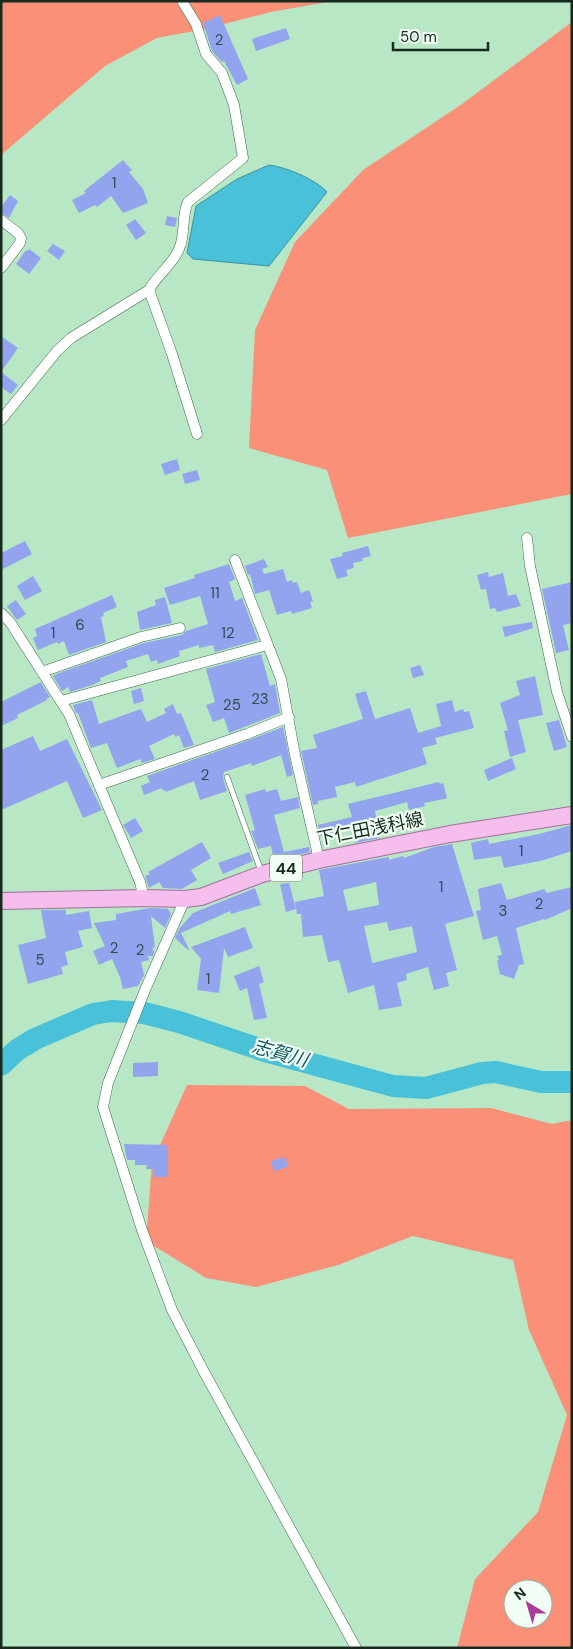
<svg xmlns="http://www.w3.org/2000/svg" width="573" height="1649" viewBox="0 0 573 1649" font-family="'DM Sans','Noto Sans JP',sans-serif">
<rect width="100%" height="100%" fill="#b7e7c4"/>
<g fill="#fb9079" fill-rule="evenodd">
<path d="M1,1H333L271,12L205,29L157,38L105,66L1,155Z"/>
<path d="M572,22V494L348,538L327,470L249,448L255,330L295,242L363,170L462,104Z"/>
<path d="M187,1085L305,1086L349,1109L491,1108L552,1124L572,1120V1648H457L475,1579L538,1512L567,1415L529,1330L513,1260L413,1236L338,1265L256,1287L206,1278L146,1241L152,1163ZM513,1589H543V1619H513Z"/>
</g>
<path fill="#48c1d9" stroke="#3a94a1" d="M269,165C286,167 315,179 327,192L269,266L193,259L187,253L196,206L237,179Z"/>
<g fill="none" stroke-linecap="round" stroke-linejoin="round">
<path stroke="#48c1d9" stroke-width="22" d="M1,1065L17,1050L35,1039L93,1014L112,1011L144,1013L179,1022L268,1052L393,1086L426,1088L482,1073L496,1072L541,1082H572"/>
</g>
<g fill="#92a4ee" fill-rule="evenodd">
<path d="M220,15L248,79L237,85L224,61L222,62L212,51L203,23Z"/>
<path d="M286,28L290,39L256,51L252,39Z"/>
<path d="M123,160L132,170L129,172L143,189L148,203L123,213L111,196L97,207L95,205L79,213L72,200L86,193L84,191Z"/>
<path d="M10,195L18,201L9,218L1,213V207Z"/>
<path d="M167,216L177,218L175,227L165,225Z"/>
<path d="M135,219L146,233L136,240L126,225Z"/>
<path d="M53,244L65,251L59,260L47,251Z"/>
<path d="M29,249L41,258L29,274L16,264L26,250L28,251Z"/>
<path d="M1,336L18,348L1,372Z"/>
<path d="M1,372L18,385L11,394L1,387Z"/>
<path d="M177,459L180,470L165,475L161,464Z"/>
<path d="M197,470L200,480L185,484L182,474Z"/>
<path d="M25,541L32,554L1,570V553Z"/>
<path d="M368,546L371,556L362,558L363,561L353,563L354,568L346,570L348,576L337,579L330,559L343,556L342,553Z"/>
<path d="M264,559L268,567L262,569L264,574L283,569L287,582L292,580L293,583L297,582L301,593L309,590L313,601L310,602L312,608L292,614L291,611L277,615L269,590L255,594L250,574L248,575L245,566Z"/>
<path d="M229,564L235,579L229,582L235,601L242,598L258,640L215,652L213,645L199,648V645L179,651L180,656L158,664L157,660L151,662L148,654L126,661L128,667L100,678L101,681L92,685L70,692L68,687L62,691L53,676L59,673L144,643L182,635L186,631L208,624L200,596L170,605L164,588L195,578L194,575Z"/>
<path d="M488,572L489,577L503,573L508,596L516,594L521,606L497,612L495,608L490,609L486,589L481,590L477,575Z"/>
<path d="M33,576L42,591L25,600L17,586Z"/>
<path d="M572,582V623L563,625L569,650L556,653L542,589Z"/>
<path d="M112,595L117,607L103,613L104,616L101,617L106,642L69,655L64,641L58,644L57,642L38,650L33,638L37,636L35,629Z"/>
<path d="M165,597L172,623L140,630L137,612L156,605L155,600Z"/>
<path d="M16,600L26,614L17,620L7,606Z"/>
<path d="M532,622L533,628L505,637L502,627Z"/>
<path d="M261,654L270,686L275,684L280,713L229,733L224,718L213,722L206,705L215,702L206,669Z"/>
<path d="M420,665L424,675L413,678L410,668Z"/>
<path d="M535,676L543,715L518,720L526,752L510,757L504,731L508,730L500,703L520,695L516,681Z"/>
<path d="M39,683H41L50,697L46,699L47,700L17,715L18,718L1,726V702Z"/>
<path d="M141,688L144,701L134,704L131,691Z"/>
<path d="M366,691L375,719L410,708L418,733L441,726L436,704L452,700L455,712L463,709L464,712L469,711L474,728L435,738L437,744L422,748L427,764L356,787L355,782L335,787L337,797L318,801V804L313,805L301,751L317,748L313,735L363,719L355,694Z"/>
<path d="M92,700L99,724L141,709L147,722L166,713L164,709L173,704L177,714L181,713L194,745L184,748L179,735L176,737L174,734L149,746L155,759L142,763L140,759L117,768L107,743L91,748L78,713H76L75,711L73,705Z"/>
<path d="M559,720L567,747L554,751L546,723Z"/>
<path d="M283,727L293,775L287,777L281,755L252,766L251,763L224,772L223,778L227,791L200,800L194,781L166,792L165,790L163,791L162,788L144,795L141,786L150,782L147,776L249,740Z"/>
<path d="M33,736L40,751L67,739L102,810L83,818L67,781L1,810V750Z"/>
<path d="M512,758L516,769L488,781L484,770Z"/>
<path d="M439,782L440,784L443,783L447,798L444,799L424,803L425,806L409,810L407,802L375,811L380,838L355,843L352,828L321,836L318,825L352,817L348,804Z"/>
<path d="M265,789L266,792L277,789L281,801L298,797L300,808L274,815L284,852L309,847L310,852L274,861L271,846L258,849L251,831L255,830L245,795Z"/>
<path d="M135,818L143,831L131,838L123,825Z"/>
<path d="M572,825V851L544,860L504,868L501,856L474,860L471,843L475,842L488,839L489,844L539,834Z"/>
<path d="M202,842L211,858L191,870L197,880L182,889L163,888L159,882L149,888L145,876L150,874L148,872Z"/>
<path d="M452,844L474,916L445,924L457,970L446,973L449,986L434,990L428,967L406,974L407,980L397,983L402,1006L379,1010L374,985L348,993L339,960L328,962L322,935L303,937L301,914H297L295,902L324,896L319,870L383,858L389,857V860L403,856L404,858L434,847ZM376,882L379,905L348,911L343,890ZM387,922L389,931L412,926L417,952L373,963L372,962L364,926Z"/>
<path d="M249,852L253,861L223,874L218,863Z"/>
<path d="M289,883L296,909L286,912L280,884Z"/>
<path d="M501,883L507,900L544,889L547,893L572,887V908L545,920L544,919L516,928L524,964L519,965L514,979L500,974L497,961L499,960L497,956L502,955L497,936L483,940L476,911L481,910L478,889Z"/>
<path d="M255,888L261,905L231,914L230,911L181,933L189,949L188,950L175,938L179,929L193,913Z"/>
<path d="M150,908L168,909L171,914L165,928L151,916L155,948L152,947L154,952L153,956H148L149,960L141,962L144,975L138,986L123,989L120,977L112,959L99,965L93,951L105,946L94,923L116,920V914Z"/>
<path d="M41,910H66V915L89,911L92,928L78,931L83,947L65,952L68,965L61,967L63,974L28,984L18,945L46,938Z"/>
<path d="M245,927L253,948L228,957L224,948L219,993L197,990L201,959L191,947Z"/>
<path d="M259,966L264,982L259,984L267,1018L254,1020L247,988L240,991L234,976Z"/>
<path d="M158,1062V1076L133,1077V1063Z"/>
<path d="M124,1144L168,1145V1177H154V1169H146L147,1165H135V1160H127Z"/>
<path d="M285,1157L288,1167L274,1171L271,1161Z"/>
</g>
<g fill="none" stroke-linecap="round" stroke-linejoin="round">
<defs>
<path id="service" d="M227,777L261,871"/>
<g id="minor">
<path d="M1,220L18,233L21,238L20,243L1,268"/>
<path d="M149,290L172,354L197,434"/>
<path d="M1,420L57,351L71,338L149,290C157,275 173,264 179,249C186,234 181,216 188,202L243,158L234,105L222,73L206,54L196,24L182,1"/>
<path d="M527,538L530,566L557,692L572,737"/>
<path d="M235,560L281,679L295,755L319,860"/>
<path d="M1,613L10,622L69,714L140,882L144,898"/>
<path d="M42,672L141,637L180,628"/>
<path d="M61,701L267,645"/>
<path d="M99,785L247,734L289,717"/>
<path d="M185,899L145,990L108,1083L103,1107L142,1230L172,1310L203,1370L356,1648"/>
</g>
<path id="primary" d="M1,901L144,898L185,899L201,897L262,874L319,860L450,834L572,815"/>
</defs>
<use href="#service" stroke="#3f6b4d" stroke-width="6"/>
<use href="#minor" stroke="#3f6b4d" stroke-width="11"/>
<use href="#primary" stroke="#a46e9c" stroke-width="18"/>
<use href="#service" stroke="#fff" stroke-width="5"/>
<use href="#minor" stroke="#fff" stroke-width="10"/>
<use href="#primary" stroke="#f5beec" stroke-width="16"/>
</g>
<g text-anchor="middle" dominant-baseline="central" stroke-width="4.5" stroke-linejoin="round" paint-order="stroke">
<g font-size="15" fill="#364851">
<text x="219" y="40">2</text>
<text x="114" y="183">1</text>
<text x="215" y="593">11</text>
<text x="80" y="625">6</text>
<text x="53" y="633">1</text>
<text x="228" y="633">12</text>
<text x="260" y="699">23</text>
<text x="232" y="705">25</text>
<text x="205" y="775">2</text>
<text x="521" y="851">1</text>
<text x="441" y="887">1</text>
<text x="539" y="904">2</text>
<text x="503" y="911">3</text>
<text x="114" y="948">2</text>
<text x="140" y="950">2</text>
<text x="40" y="960">5</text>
<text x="208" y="979">1</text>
</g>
<rect fill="#f0fef3" stroke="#596a5d" stroke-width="1" x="270" y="854.5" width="32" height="27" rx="4"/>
<g font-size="16" font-weight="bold" fill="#182a1d">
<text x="286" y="868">44</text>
</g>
<g font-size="18" fill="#182a1d" stroke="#f0fef3">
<text transform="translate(370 829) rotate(-11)">下仁田浅科線</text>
</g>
<g font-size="19" font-style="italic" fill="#155966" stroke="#f0fef3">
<text transform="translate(280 1053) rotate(16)">志賀川</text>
</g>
</g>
<rect width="573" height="1649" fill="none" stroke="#182a1d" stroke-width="5"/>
<g transform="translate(528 1604) rotate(322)"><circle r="24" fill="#f0fef3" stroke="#9aa99d"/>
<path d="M0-4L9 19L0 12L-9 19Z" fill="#a93c9b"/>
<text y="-8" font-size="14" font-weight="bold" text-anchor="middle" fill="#182a1d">N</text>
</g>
<path d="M393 42v8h95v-8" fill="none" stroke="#182a1d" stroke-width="2.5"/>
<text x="400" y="42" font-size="15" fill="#182a1d" stroke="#f0fef3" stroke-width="4" paint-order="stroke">50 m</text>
</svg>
